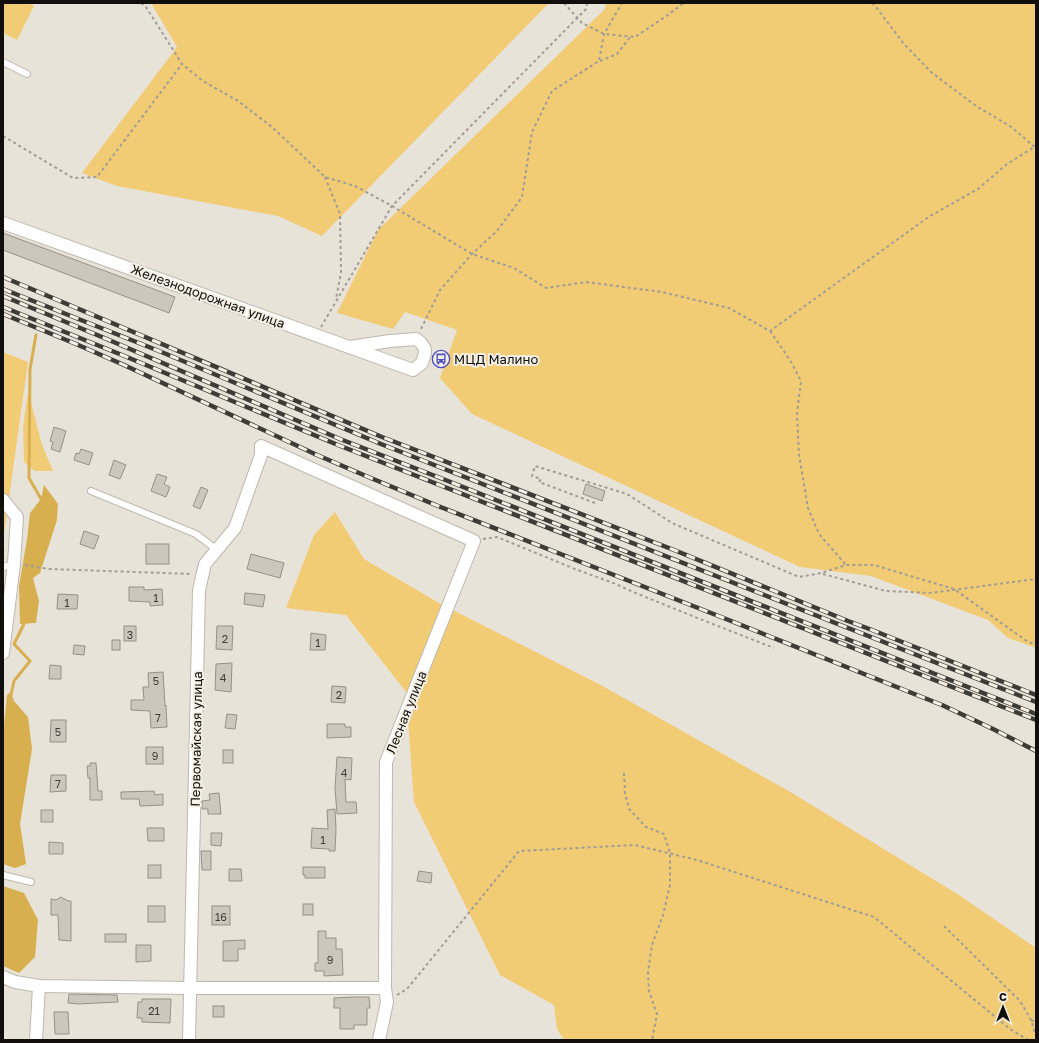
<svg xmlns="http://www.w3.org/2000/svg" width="1039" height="1043" viewBox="0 0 1039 1043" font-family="'Golos Text',sans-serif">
<rect width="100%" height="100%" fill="#e8e3d9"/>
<g fill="#f2cb75">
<path d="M3,3H28L34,6L17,40L3,33Z"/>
<path d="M151,3H549L322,236L278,216L117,186L82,173L177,47Z"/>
<path d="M606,3H1036V648L1008,638L988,620L871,576L800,567L472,414L440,378L457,330L405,312L393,329L337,313L378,230L605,9Z"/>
<path d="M3,352L28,362L3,541Z"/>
<path d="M28,391L42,445L53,471H35L24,462L23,427Z"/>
<path d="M335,512L364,559L439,603L599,684L792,793L959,895L1036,948V1040H564L557,1029L554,1005L500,975L414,802L406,692L346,615L286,608L314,535Z"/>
</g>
<g fill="#d8af4f">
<path d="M44,485L58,504L57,520L40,573L33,578L39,601L36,623L20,624L19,586L27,539L30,513L41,499Z"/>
<path d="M11,692L14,701L28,717L32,749L20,824L26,864L15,868L3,864V736L7,695Z"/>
<path d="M3,886L24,893L38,920L35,957L19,973L3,966Z"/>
</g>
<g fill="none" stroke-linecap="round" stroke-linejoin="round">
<g stroke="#d8af4f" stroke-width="3">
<path d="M36,335L30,369L29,478L41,499L42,502"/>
<path d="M11,695L14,681L30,661L14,644L24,624V621"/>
</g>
</g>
<g fill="#ccc7bd" stroke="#969188">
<path d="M3,233L175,297L169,313L3,250Z"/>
<path d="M54,427L66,431L60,452L51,449L53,442L50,441Z"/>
<path d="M81,449L93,453L89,465L74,460L76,453L79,454Z"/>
<path d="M114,460L126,465L120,479L109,475Z"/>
<path d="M157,474L167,477L164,484L170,487L166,497L151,491Z"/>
<path d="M586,484L605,491L602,501L583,494Z"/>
<path d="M201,487L208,490L200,509L193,506Z"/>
<path d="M84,531L99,536L94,549L80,544Z"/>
<rect x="146" y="544" width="23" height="20"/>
<path d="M251,554L284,563L280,578L247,569Z"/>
<path d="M129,587H144V590L162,589L163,605L150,606V602L129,601Z"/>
<path d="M245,593L265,595L263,607L244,604Z"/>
<path d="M58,594L78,595L77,609H57Z"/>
<rect x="124" y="626" width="12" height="15"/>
<path d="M217,626H233L232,650L216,649Z"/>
<path d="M311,633L326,635L325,650H310Z"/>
<rect x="112" y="640" width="8" height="10"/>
<path d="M74,645L85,646L84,655L73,654Z"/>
<path d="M232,663L231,692L215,690L216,664Z"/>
<path d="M50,665L61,666V679H49Z"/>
<path d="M163,672L165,706L166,705L167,727L151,728L150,711L131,710V700H144L143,687H149L148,673Z"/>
<path d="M332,686L346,687L345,703L331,702Z"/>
<path d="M227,714L237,715L235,729L225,728Z"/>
<path d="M51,720H66V742H50Z"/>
<path d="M327,724H345V727H351V737L327,738Z"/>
<rect x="146" y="747" width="17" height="17"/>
<rect x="223" y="750" width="10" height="13"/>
<path d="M337,757L352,758L351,780L345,779L346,802H356L357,813L337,814L335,788Z"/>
<path d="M90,763H96L98,791H102V800H90V778H88L87,766H90Z"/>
<path d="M51,775H66V791L50,792Z"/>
<path d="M154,791L155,795L163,794V805L140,806L139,799H121V792Z"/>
<path d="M219,793L221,814H208V809H202V801L210,800L209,794Z"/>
<path d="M335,809L336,829L335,851H329V849L311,848L312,828L328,829L327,810Z"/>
<rect x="41" y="810" width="12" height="12"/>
<path d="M147,828H164V841H148Z"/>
<path d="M211,833H222L221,846L211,845Z"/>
<path d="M49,842L63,843V854H49Z"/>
<path d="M201,851H211V870H202Z"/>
<rect x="148" y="865" width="13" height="13"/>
<path d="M303,867H325V878H305V875H303Z"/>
<path d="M229,869H241L242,881H229Z"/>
<path d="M419,871L432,873L431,883L417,881Z"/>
<path d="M61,897L68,901H71V941L59,940L58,915H51V899L56,900Z"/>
<rect x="303" y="904" width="10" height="11"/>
<rect x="148" y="906" width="17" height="16"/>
<rect x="212" y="906" width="18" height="19"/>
<path d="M318,931H326V938H336V949H342L343,975L324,976V971H315V963H318Z"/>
<rect x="105" y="934" width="21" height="8"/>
<path d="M245,940V949H238V961H223V941Z"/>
<path d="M136,945H151V961L136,962Z"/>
<path d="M69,994L117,995L118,1002L79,1004L68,1003Z"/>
<path d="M354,997H369L370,1008H367V1025H354V1029H340V1008H334V998Z"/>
<path d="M142,999H171L170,1023L142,1022V1018H137L138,1002H142Z"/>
<rect x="213" y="1006" width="11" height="11"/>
<path d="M54,1012H68L69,1034H55Z"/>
</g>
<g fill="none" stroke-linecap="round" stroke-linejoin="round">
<defs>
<g id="lane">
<path d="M3,62L27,74"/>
<path d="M91,491L196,534L217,550"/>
<path d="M3,567L14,564"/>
<path d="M3,875L31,882"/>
</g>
<g id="street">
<path d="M3,223L413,370L422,363L425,353V349L421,343L416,339L390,341L350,347"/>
<path d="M3,500L17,517L14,564L3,653"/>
<path d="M3,977L15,982L39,986L190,988H385"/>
<path d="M36,1040L39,986"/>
<path d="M189,1040L199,590L205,564L235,528L261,455V446L474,541L386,762L385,988L387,1002L379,1040"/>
</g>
</defs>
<use href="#lane" stroke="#bdb8ae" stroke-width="8"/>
<use href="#street" stroke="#bdb8ae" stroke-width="14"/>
<g stroke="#a19d95" stroke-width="2" stroke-dasharray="3 3" stroke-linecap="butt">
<path d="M141,3L146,7L182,64L203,81L238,101L272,127L325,177L355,186L392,206L472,254L514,268L546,288L586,282L662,292L729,308L770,331L930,216L978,189L1007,164L1034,147"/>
<path d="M564,3L582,23L604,34L635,37L665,17L684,3"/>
<path d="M872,3L876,7L904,44L931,72L976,106L1010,126L1036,148"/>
<path d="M600,61L617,54L631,36"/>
<path d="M3,136L73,178L97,177L182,64"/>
<path d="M325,177L340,214L341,272L336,299"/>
<path d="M321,327L392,206L586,9L587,3"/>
<path d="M421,329L440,290L472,254L497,231L522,197L532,132L552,91L599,61L604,34L622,3"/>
<path d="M770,331L790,360L801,381L797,414L799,455L808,508L819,534L846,565"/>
<path d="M595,503L539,482L541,479L532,476L535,466L627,494L672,523L799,577L821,573L846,565H874L954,589L1028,642L1036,644"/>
<path d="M483,539L497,537L575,569L616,584L633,592L700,619L774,648"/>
<path d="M25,565L49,569L192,574"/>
<path d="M823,574L886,591L930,593L1036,579"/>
<path d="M624,773L625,793L629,809L646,827L664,834L670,853V885L663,915L652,945L648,972L649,991L657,1014L652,1040"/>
<path d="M944,926L1020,1001L1031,1020L1036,1036"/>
<path d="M397,995L407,989L519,851L635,845L697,860L874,917L1010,1029L1028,1040"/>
<path d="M1031,1020L1036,1022"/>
</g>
<use href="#lane" stroke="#fff" stroke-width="6"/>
<use href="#street" stroke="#fff" stroke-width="12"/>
<defs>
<g id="rail">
<path d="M3,277L382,437L674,550L848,621L872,630L1036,695"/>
<path d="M3,289L159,351L381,444L1036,702"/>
<path d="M3,296L102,337L340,439L448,481L1036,714"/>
<path d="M3,307L122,355L338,445L1036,720"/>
<path d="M3,314L76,344L124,365L317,455L366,476L438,506L716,615L942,705L993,729L1036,751"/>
</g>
</defs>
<use href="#rail" stroke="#3e3c37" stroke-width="4.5"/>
<use href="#rail" stroke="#f5f0e6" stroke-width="3" stroke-dasharray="9" stroke-linecap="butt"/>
</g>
<defs>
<symbol id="bus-ring" viewBox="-11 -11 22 22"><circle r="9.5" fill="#f5f0e6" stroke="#4f4fc5" stroke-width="1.5"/><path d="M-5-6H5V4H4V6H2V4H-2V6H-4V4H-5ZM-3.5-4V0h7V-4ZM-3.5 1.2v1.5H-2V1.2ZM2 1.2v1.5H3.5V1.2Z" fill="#4f4fc5"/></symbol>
</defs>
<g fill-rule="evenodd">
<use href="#bus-ring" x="431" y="349" width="20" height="20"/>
</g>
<g text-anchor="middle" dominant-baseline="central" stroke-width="4" stroke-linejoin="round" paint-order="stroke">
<g font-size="11" fill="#3f3d38">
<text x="156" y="597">1</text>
<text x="67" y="602">1</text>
<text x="130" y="634">3</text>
<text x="225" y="638">2</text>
<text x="318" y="642">1</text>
<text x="223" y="677">4</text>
<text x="156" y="680">5</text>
<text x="339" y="694">2</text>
<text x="158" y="717">7</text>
<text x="58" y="731">5</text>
<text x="155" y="755">9</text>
<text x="344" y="772">4</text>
<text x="58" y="783">7</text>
<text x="323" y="839">1</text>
<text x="221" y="916">16</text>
<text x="330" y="959">9</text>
<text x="154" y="1010">21</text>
</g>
<g font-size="13" fill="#100f0b" stroke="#f5f0e6">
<text transform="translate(208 296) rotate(20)">Железнодорожная улица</text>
<text transform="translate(406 712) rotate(-68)">Лесная улица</text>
<text transform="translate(196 739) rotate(-89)">Первомайская улица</text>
</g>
<g font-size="13" fill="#100f0b" stroke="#f5f0e6" text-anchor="start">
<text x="454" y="359">МЦД Малино</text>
</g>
</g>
<rect width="1039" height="1043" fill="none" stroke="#100f0b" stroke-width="8"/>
<g transform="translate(1003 1007)" stroke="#f5f0e6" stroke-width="3" paint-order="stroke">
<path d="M0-3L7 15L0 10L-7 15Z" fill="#100f0b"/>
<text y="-6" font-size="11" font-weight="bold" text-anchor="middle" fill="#100f0b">С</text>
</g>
</svg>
